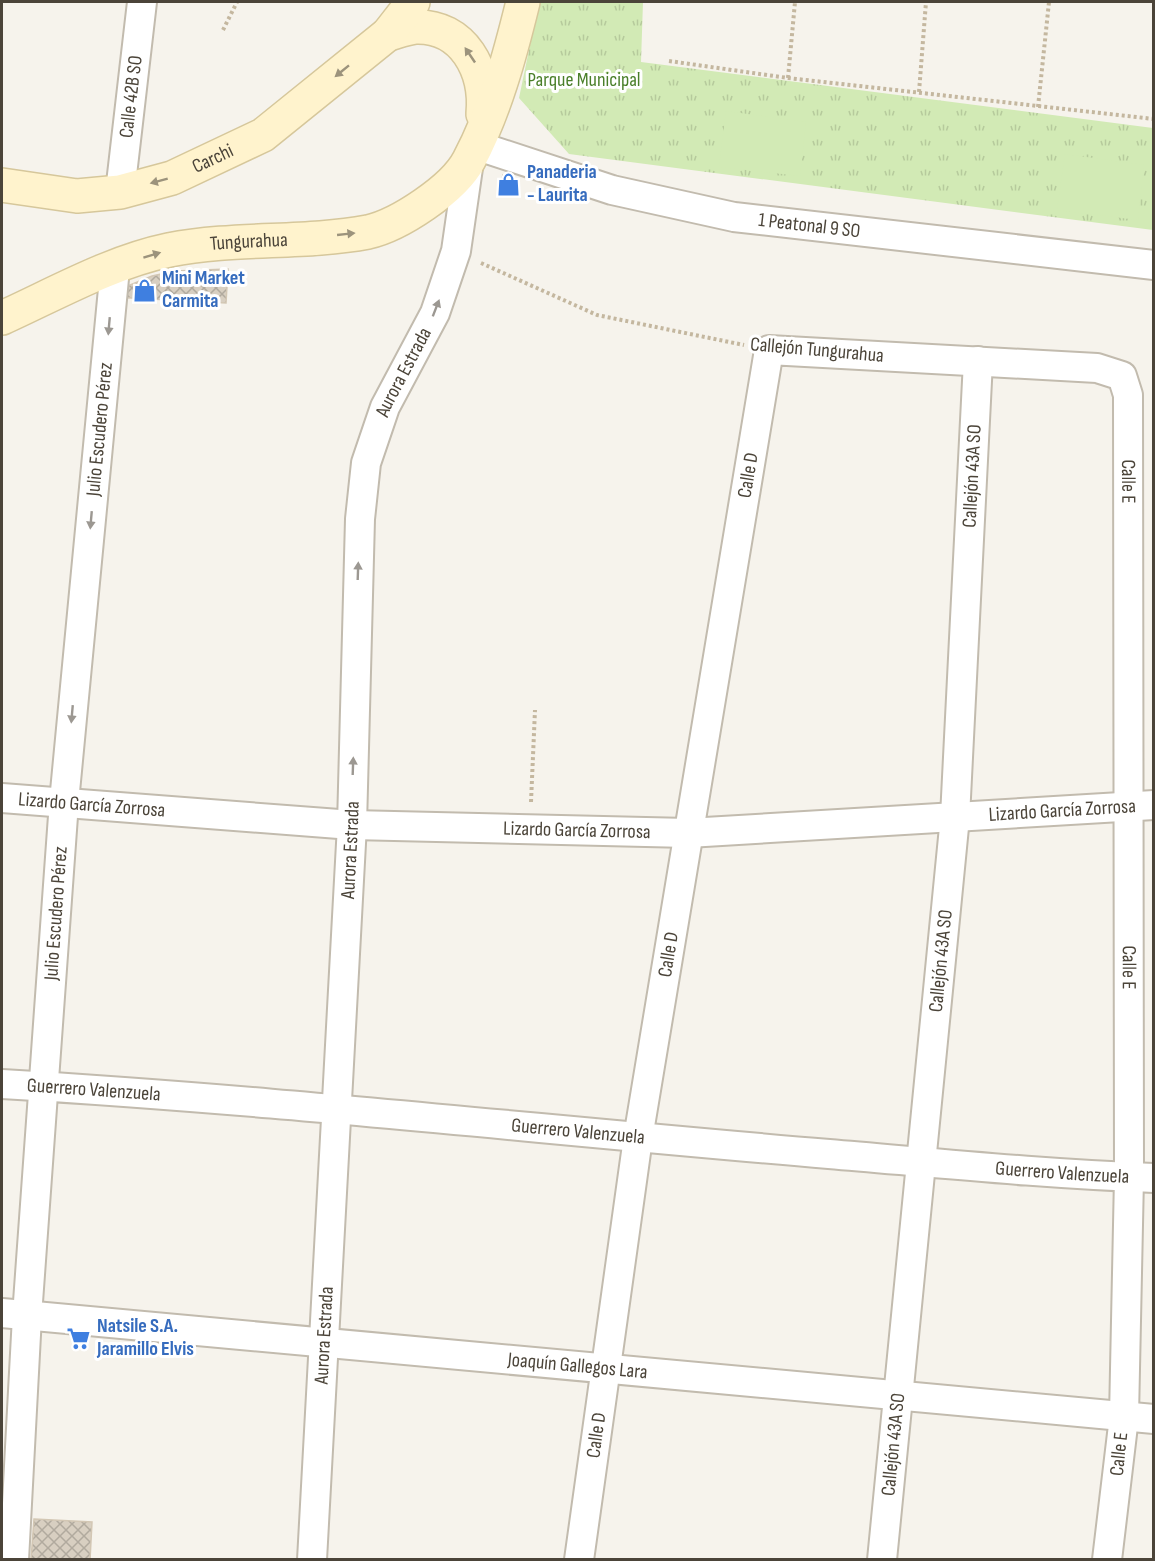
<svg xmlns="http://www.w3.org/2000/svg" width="1155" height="1561" viewBox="0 0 1155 1561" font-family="'Sofia Sans Condensed',sans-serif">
<defs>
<pattern id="park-tufts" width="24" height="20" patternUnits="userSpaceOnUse" patternTransform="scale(1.5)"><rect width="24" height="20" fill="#d2eab5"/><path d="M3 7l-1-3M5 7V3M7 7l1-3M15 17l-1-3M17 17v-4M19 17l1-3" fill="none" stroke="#b6ca9c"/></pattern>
<pattern id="building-cross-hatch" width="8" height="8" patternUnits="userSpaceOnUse" patternTransform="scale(1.5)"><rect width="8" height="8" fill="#d8cfc1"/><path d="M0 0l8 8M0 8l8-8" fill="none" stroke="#b1aa9e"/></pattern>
</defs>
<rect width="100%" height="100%" fill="#f6f3ec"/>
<path fill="url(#park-tufts)" d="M539,2H643L641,62L1153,128V230L569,154L519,98Z"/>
<g fill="#d2eab5">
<path d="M726,111L806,122L800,176L719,167Z"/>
<path d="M1065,154L1144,165L1138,220L1057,210Z"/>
</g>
<g fill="url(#building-cross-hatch)" stroke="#d3c7b4" stroke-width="1.5">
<path d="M503,175L518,181L514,193L500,187Z"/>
<path d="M228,269L226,303L113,297V292L152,276L175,271Z"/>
<path d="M34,1519L92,1522L90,1560H31Z"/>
</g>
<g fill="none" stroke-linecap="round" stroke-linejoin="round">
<defs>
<g id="minor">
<path id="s1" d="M475,145L612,190L734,217L1154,265"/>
<path id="s2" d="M120,192L142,2"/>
<path id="s3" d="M2,798L352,825L688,833L1154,805"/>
<path id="s4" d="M2,1084C278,1100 553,1131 829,1154C937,1163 1045,1174 1154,1178"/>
<path id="s5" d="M2,1313L1154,1419"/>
<path id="s6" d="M14,1560L27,1316L64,802L115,268"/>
<path id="s7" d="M312,1560L352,825L360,519L366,463L385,407L435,313L456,251L469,161"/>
<path id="s8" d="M579,1560L638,1138L769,350L1097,368L1122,376L1128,395L1129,1177L1124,1417L1107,1560"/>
<path id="s9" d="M882,1560L955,817L978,361"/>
</g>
<g id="secondary">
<path d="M388,34C396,32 406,28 415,27C464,25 487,71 483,114"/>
<path id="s10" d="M2,185L77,196L120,192L172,178L263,135L388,34L413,2"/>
<path id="s11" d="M2,318C55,294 111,262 169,250C234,237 305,244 368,232C399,225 454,189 469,160C495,111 510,55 523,2"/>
</g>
</defs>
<use href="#minor" stroke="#c2bbae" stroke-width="32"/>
<use href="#secondary" stroke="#d6c79b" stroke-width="36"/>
<g stroke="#c4b79f" stroke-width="4" stroke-dasharray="3 3" stroke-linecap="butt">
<path d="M223,30L237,2"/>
<path d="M669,61L788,78L1154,119"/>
<path d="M788,78L795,2"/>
<path d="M919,92L926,2"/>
<path d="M1038,107L1049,2"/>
<path d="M481,263L597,315L744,345"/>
<path d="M531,802L535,710"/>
</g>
<use href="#minor" stroke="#fff" stroke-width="28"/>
<use href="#secondary" stroke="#fff3cd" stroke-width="33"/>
</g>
<defs><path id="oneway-solid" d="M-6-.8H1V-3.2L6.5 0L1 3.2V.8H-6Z" transform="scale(1.5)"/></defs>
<g fill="#9c937c">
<use href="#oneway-solid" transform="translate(470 55) rotate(-124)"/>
<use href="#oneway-solid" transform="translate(342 71) rotate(141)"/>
<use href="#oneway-solid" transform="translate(159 181) rotate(165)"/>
<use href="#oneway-solid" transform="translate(346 234) rotate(-6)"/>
<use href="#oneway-solid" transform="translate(152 255) rotate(-17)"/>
</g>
<g fill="#9c9892">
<use href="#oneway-solid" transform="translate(436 308) rotate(-69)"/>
<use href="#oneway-solid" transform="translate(109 326) rotate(95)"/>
<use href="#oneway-solid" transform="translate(91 520) rotate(95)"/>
<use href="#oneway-solid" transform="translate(358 571) rotate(-88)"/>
<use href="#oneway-solid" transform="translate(72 714) rotate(95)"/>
<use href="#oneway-solid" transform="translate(353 766) rotate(-88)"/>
</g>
<defs>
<symbol id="shop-bare" viewBox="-9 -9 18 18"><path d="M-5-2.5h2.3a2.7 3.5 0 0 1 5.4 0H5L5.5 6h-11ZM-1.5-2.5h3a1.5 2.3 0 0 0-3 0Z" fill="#3f7fe0" stroke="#fff" stroke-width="2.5" paint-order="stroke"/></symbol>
<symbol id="supermarket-bare" viewBox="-9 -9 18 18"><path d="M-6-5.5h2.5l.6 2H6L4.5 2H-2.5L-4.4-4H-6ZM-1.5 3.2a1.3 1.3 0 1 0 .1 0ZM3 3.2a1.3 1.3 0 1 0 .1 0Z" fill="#3f7fe0" stroke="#fff" stroke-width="2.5" paint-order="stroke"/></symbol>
</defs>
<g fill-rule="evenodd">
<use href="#shop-bare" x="492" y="168" width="33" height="33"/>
<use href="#shop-bare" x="128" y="274" width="33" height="33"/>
<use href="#supermarket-bare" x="62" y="1322" width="33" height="33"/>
</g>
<g text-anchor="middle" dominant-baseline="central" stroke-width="6" stroke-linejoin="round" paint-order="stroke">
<g font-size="20" fill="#4a7f2a" stroke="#fff">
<text x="584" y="80">Parque Municipal</text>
</g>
<g font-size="20" fill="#4b4439" stroke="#fff">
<text stroke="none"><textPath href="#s2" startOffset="96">Calle 42B SO</textPath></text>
<text stroke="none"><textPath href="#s10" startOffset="218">Carchi</textPath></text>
<text stroke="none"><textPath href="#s1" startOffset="345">1 Peatonal 9 SO</textPath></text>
<text stroke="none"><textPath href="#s11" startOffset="261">Tungurahua</textPath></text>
<text transform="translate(817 350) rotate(5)">Callejón Tungurahua</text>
<text stroke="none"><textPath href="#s7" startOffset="1197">Aurora Estrada</textPath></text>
<text stroke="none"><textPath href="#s6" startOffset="1134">Julio Escudero Pérez</textPath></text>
<text stroke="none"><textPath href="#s8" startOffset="1098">Calle D</textPath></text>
<text stroke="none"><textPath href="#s9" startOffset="1088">Callejón 43A SO</textPath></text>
<text stroke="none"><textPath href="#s8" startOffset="1686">Calle E</textPath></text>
<text stroke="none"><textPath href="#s3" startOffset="90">Lizardo García Zorrosa</textPath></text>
<text stroke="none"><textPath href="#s3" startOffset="1062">Lizardo García Zorrosa</textPath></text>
<text stroke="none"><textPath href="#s3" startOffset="576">Lizardo García Zorrosa</textPath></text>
<text stroke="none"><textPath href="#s7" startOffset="711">Aurora Estrada</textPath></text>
<text stroke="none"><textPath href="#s6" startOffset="648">Julio Escudero Pérez</textPath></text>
<text stroke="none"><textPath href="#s8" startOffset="612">Calle D</textPath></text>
<text stroke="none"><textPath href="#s9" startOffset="602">Callejón 43A SO</textPath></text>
<text stroke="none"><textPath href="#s8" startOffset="2172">Calle E</textPath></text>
<text stroke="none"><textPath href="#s4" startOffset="92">Guerrero Valenzuela</textPath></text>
<text stroke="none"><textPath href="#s4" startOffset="578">Guerrero Valenzuela</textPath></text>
<text stroke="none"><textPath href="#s4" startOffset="1064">Guerrero Valenzuela</textPath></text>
<text stroke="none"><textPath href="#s7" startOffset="225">Aurora Estrada</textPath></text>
<text stroke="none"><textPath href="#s5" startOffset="578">Joaquín Gallegos Lara</textPath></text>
<text stroke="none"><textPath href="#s8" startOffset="126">Calle D</textPath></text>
<text stroke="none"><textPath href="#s9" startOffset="116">Callejón 43A SO</textPath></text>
<text transform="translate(1119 1454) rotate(-84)">Calle E</text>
</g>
<g font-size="20" font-weight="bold" fill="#366cbe" stroke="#fff" text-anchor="start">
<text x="527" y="172">Panaderia<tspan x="527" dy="23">- Laurita</tspan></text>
<text x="162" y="278">Mini Market<tspan x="162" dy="23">Carmita</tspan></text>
<text x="97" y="1326">Natsile S.A.<tspan x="97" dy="23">Jaramillo Elvis</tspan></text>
</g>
</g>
<rect width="1155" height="1561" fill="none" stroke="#4b4439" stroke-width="6"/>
</svg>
